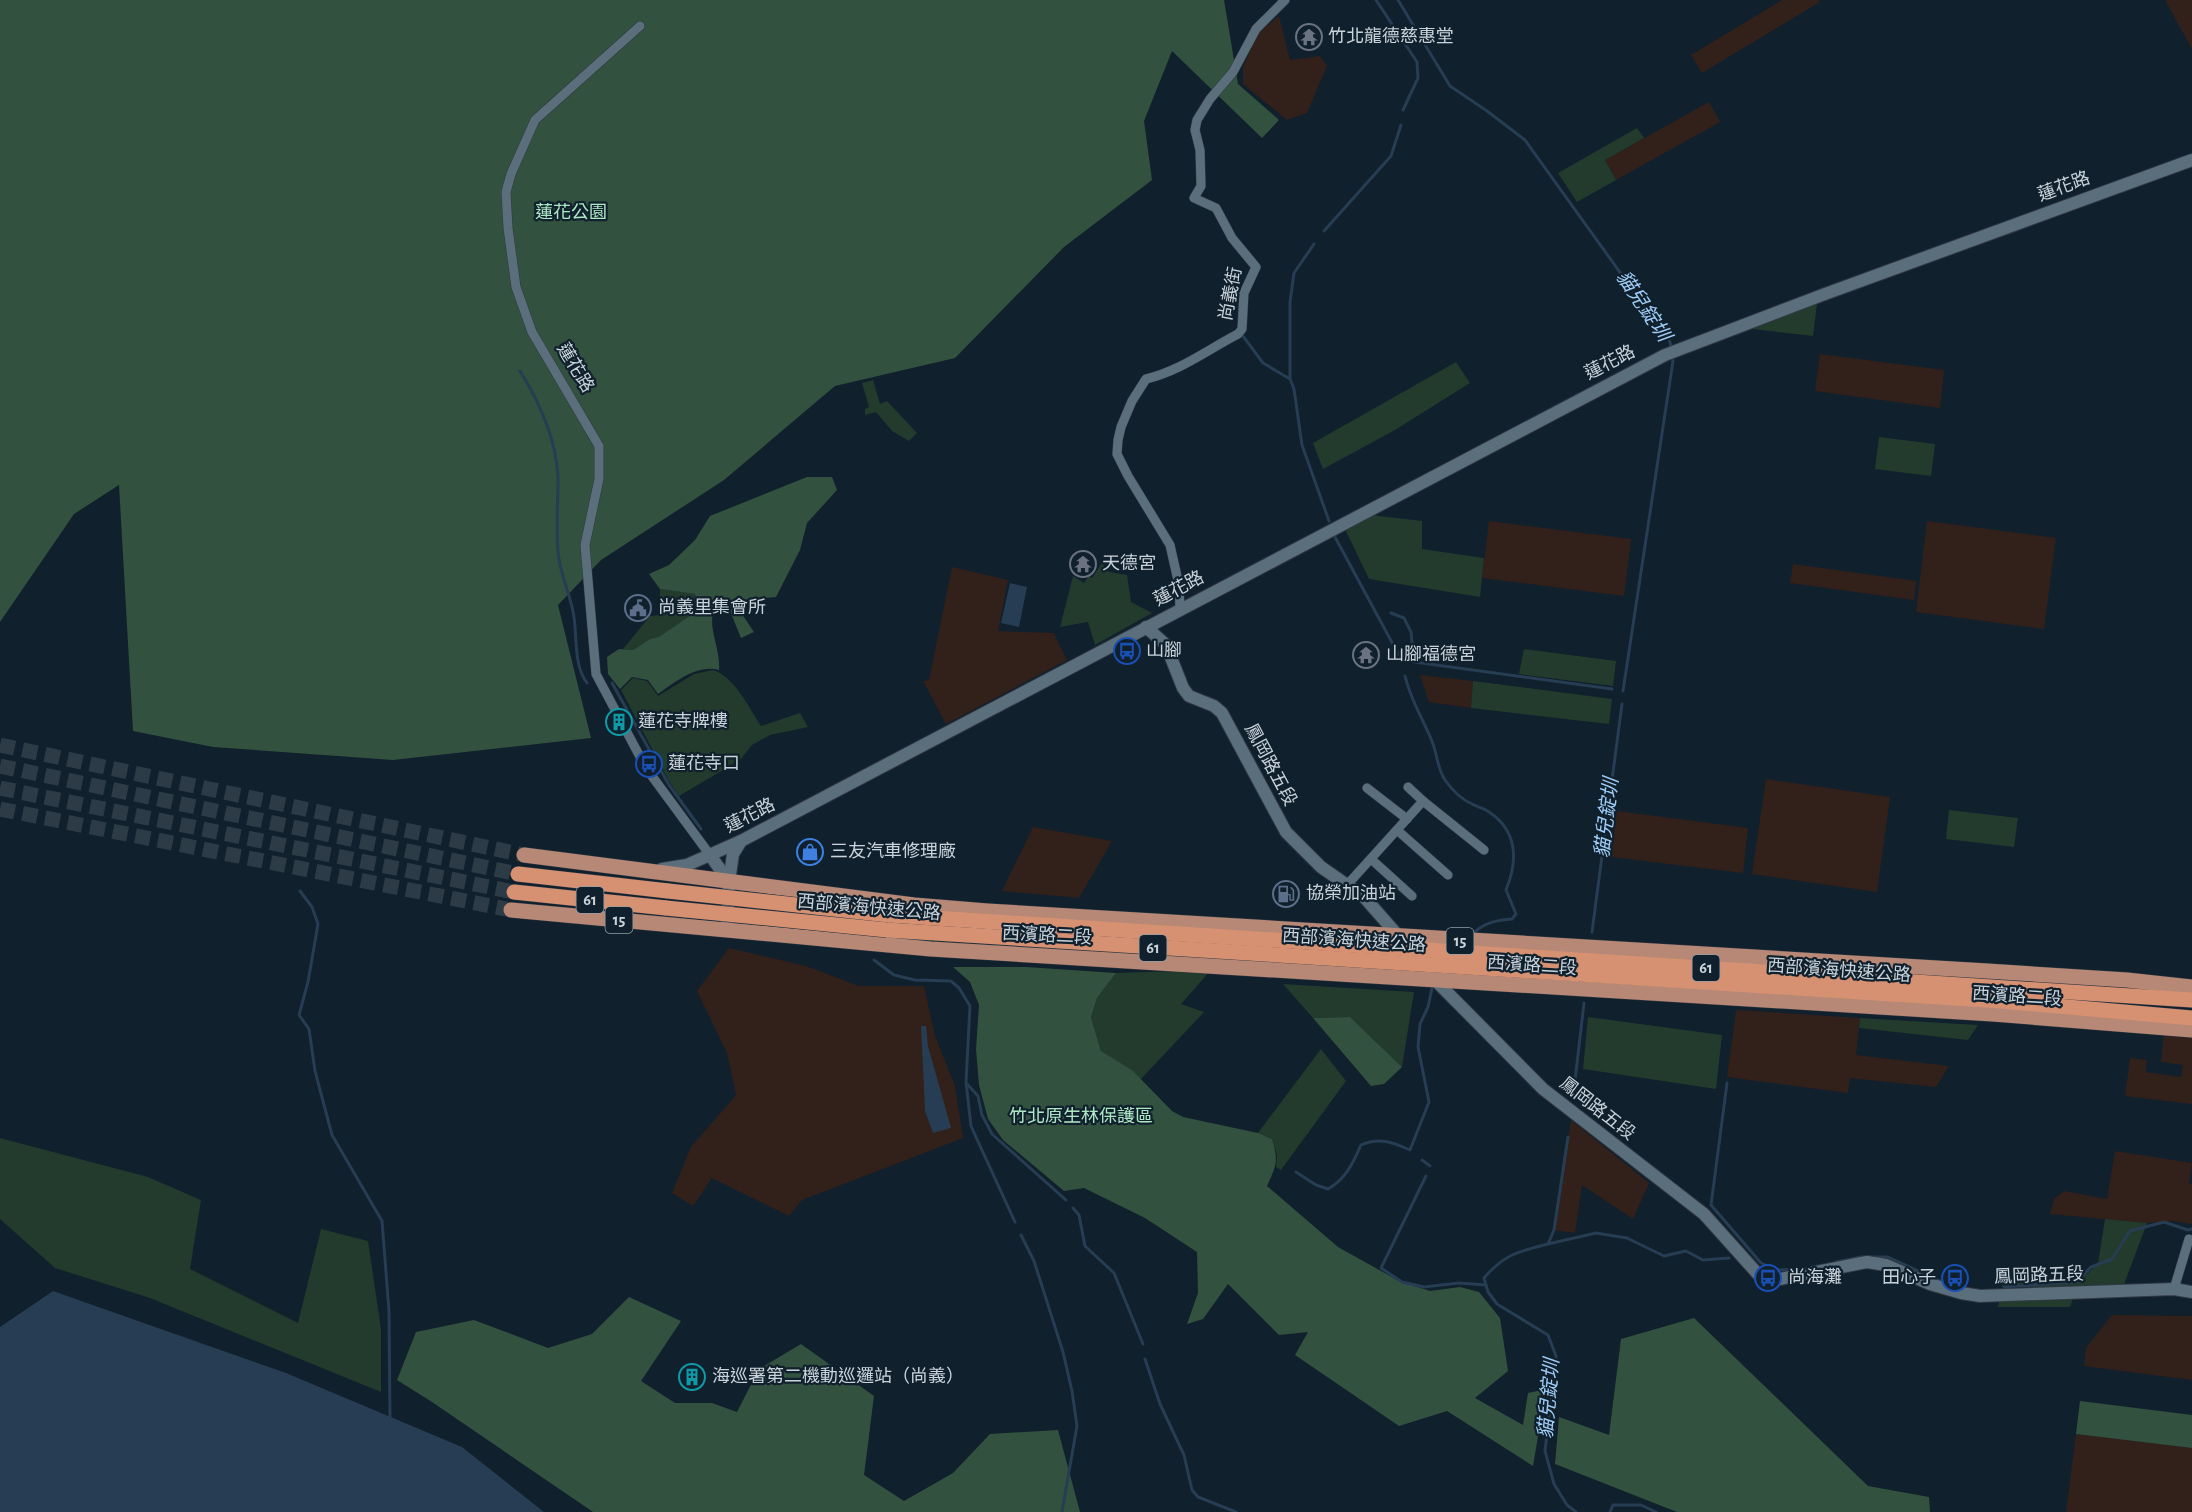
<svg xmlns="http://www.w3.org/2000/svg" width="2192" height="1512" viewBox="0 0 2192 1512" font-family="'Alegreya Sans','Noto Sans TC',sans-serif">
<rect width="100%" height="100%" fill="#10202c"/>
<g fill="#32201b">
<path d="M1782,0H1818L1820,2L1702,73L1691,55Z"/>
<path d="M2165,0H2192V49Z"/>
<path d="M1279,16L1290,60L1320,56L1327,66L1307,113L1287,120L1243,84V67L1258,33Z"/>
<path d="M1709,102L1720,122L1616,180L1605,160Z"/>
<path d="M1820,354L1944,370L1940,408L1815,391Z"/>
<path d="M1489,521L1631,539L1624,596L1482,578Z"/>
<path d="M1927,521L2056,538L2044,629L1916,612Z"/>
<path d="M1793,564L1916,581L1914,600L1790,583Z"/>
<path d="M952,567L1008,580L998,631L1054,633L1067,660L946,724L923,681L929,680Z"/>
<path d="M1420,675L1473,681L1471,708L1429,702Z"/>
<path d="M1766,779L1890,797L1877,892L1752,874Z"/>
<path d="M1617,811L1748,828L1743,873L1611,857Z"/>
<path d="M1033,827L1112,841L1079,898L1002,891Z"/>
<path d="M729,948L806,966L859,986H924L935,1036L955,1086L963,1138L802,1200L789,1216L712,1178L693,1206L672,1193L691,1147L736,1095L727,1053L697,991Z"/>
<path d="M1736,1010L1860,1018L1856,1055L1949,1066L1936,1087L1850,1078L1848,1093L1727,1077Z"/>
<path d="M2164,1031L2192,1034V1104L2125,1096L2130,1058L2147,1060L2146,1072L2181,1077L2183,1065L2161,1062Z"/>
<path d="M1571,1120L1649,1183L1633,1219L1582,1185L1575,1233L1554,1230Z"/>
<path d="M2115,1151L2192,1163L2189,1184H2192V1224L2172,1221L2147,1223L2050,1214L2054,1199L2064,1191L2107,1199Z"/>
<path d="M2112,1315L2192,1316V1380L2084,1366L2086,1348Z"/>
<path d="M2076,1434L2192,1448V1512H2066Z"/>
</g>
<g fill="#223b2d">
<path d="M1637,128L1644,138L1605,160L1616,180L1577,202L1558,173Z"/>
<path d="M1817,303L1813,336L1753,329L1756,325Z"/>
<path d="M1456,362L1470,383L1395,430L1323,469L1313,443Z"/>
<path d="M873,380L880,404L887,401L917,433L909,441L892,431L876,412L865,415V409L869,407L862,383Z"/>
<path d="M1879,437L1935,444L1931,476L1875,469Z"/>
<path d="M1371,515L1422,521V549L1484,558L1480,597L1369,579L1345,529Z"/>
<path d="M1102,563L1109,572L1127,575L1131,602L1152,613L1095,645L1088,622L1060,627L1073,576L1084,583L1089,576L1092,578Z"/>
<path d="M660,589L695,594L700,609L659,638L650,639L633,650L623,649L650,616L660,615Z"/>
<path d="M1524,649L1616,661L1613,686L1519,674Z"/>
<path d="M713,670C735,677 749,708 761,726L800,713L808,727L770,735L752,745L740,760L679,796L669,781L621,690L633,678L647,681L658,696L694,674Z"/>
<path d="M1473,681L1612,699L1609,724L1471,708Z"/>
<path d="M1949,810L2018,818L2014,847L1946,839Z"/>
<path d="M1211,970L1181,1004L1204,1012L1141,1079L1101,1051L1091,1019L1097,998L1116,973Z"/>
<path d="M1283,984L1414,992L1402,1067L1350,1017L1313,1018Z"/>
<path d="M1588,1017L1722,1035L1716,1089L1583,1069Z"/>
<path d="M1860,1018L1978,1025L1968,1040L1859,1028Z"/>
<path d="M1321,1049L1346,1081L1281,1170L1276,1167L1277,1155L1272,1139L1258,1133Z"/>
<path d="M0,1138L148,1177L201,1200L190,1269L298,1323L321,1229L368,1241L381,1329V1392L150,1298L55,1268L0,1219Z"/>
<path d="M2105,1219L2147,1223L2123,1287H2002L2003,1281L2079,1282L2098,1263Z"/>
<path d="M2074,1295L2070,1307H1998L2000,1297Z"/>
</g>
<g fill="#32513f">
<path d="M0,0H1224L1238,84L1279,120L1262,138L1172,51L1144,121L1152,180L1064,247L955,358L835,386L724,480L601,560L558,605L591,738L393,760L213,747L133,731L119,485L74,514L0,622Z"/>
<path d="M807,477H832L837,490L807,523L800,550L776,597L744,600L740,605L742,614L754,632L741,638L730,611L717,602C704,624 721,646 719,670C697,664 675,682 658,694L648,680L632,677L620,689L608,674L607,657L619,649L633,650L650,639L659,637L700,609L695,594L660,589L649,574L669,565L695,540L710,516Z"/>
<path d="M953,967H1026L1116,973L1097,998L1091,1018L1101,1051L1133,1071L1172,1111L1183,1117L1258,1133L1272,1139C1279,1161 1276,1166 1267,1186L1338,1247L1399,1281L1430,1291L1460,1287L1479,1292L1500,1318L1508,1371L1475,1398L1523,1425L1528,1393L1546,1389L1533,1466L1447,1411L1399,1426L1295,1355L1308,1332L1279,1335L1228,1284L1203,1319L1187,1324L1198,1293L1197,1252L1145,1218L1084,1188L1064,1191L1003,1140L988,1119L979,1085L976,1049L979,1005L970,982Z"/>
<path d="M1350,1017L1402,1067L1384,1084L1371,1086L1313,1018Z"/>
<path d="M629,1297L681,1321L641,1381L675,1403H712L737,1412L759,1369L801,1344L874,1396L864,1475L904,1501L953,1473L990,1434L1058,1430L1080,1512H593L432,1402L397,1380L416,1332L474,1320L548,1348L592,1334Z"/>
<path d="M1694,1318L1868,1486L1929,1497L1930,1512H1677L1555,1464L1559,1417L1609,1435L1621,1339Z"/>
<path d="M2080,1401L2192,1415V1448L2076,1434Z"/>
</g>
<g fill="#263d53">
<path d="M1010,583L1027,587L1019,627L1001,623Z"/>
<path d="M921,1026H926L928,1046L951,1128L933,1133L925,1111Z"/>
<path d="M53,1291L286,1373L462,1447L544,1512H0V1327Z"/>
</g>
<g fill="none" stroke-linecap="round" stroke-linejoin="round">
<g stroke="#263d53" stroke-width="3">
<path d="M1376,0L1417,62L1418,78L1403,110"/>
<path d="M1398,0L1450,86L1487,111L1525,140L1670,342L1671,348"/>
<path d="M1324,231L1391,156L1401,125"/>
<path d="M1243,336L1263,363L1290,379L1294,389L1302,445L1329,521"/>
<path d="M520,371C540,403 556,438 558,477C558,502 556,526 558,551C559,573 571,595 574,617C577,638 574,667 587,683"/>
<path d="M1290,379V302L1294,273L1314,244"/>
<path d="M1335,537L1402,661"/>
<path d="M1391,613L1404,618L1411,632L1414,662L1612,689"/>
<path d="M1405,676C1411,702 1424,720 1433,744C1437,755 1438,770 1445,780C1452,790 1461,799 1472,804C1477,807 1484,808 1489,812C1518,831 1518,861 1506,890L1516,914L1512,919C1499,920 1485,922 1475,932"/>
<path d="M612,683L669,785L701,829"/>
<path d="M1623,691L1673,361L1672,355"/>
<path d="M300,891L312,907L318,924L308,982L299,1015L309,1029L315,1071L332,1135L382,1221L389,1311L390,1418"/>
<path d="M1592,932L1622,704"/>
<path d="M874,960L894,975L915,980L951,981L959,988L970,1006L966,1082L971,1126L1015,1222"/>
<path d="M1727,1083L1711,1205L1761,1263L1777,1270L1800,1269"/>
<path d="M967,1084L978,1096L982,1115L992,1134L1066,1200"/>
<path d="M1573,1098L1584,1003"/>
<path d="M1568,1137L1554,1230L1548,1244C1517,1252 1505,1254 1484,1278L1488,1292L1497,1304L1548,1335L1556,1356L1545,1451L1554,1484L1567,1505L1576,1512"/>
<path d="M1422,1160L1430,1166"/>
<path d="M1296,1172L1316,1185L1328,1189C1346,1179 1353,1163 1361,1145C1379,1137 1392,1142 1410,1150L1429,1102L1418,1047L1420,1024L1428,1007L1432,988"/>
<path d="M1426,1176L1381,1268L1402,1282L1424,1287L1459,1283L1486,1285"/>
<path d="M1073,1208L1079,1215L1085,1246L1114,1273L1143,1344"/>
<path d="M1021,1235L1034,1261L1063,1352L1072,1391L1077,1426L1062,1512"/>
<path d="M1548,1244L1596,1233L1627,1238L1664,1256L1686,1251L1703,1260L1729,1258"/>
<path d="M1836,1262L1861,1257H1888L1940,1281"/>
<path d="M2004,1287L2077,1282L2091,1267L2112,1259L2130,1231L2164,1222L2188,1230L2192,1229"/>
<path d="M1145,1359L1160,1404L1184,1455L1192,1490L1198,1497L1236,1512"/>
<path d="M1610,1512L1613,1505H1641L1656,1512"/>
</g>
<g stroke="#2c3b46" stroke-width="15" stroke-dasharray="15 8" stroke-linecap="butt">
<path d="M0,745L524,855"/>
<path d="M0,809L511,910"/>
</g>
<g stroke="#2c3b46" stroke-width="15" stroke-dasharray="15 8" stroke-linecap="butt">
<path d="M0,766L518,874"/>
<path d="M0,788L514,892"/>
</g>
<defs>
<g id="minor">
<path d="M640,26L535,120L511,174L506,192L508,228L516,287L532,332L599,446V479L585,545L596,674L646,768L710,855"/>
<path d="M1180,609L1179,585L1170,545L1128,476L1117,454L1118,440L1121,427L1132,401L1146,379C1180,371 1207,350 1238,334L1242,329L1244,293L1256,267L1232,238L1216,208L1194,198L1201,186L1200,150L1195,130L1197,120L1210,99L1233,72L1256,29L1285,0"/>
<path d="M1367,788L1407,819"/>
<path d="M1423,801L1484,850"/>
<path d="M1397,830L1448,875"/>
<path d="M1371,859L1412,896"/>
<path d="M1347,885L1423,801L1408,787"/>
<path d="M2174,1289L2189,1239"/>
</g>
<g id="tertiary">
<path d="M1146,627L1166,645L1183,688L1189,696L1214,706L1222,713L1286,832L1321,867L1364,897L1401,939"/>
<path d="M710,855L729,882L727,922"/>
<path d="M662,869L687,865L741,841L1665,355L1825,294L2192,160"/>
<path d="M729,882L733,854L741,841"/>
<path d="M1433,978L1543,1089L1704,1214L1765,1282L1867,1262L1886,1265L1930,1284L1961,1293L1980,1296L2174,1289L2192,1292"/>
</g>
<g id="primary">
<path d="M524,855L914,905L987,911L1987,971L2127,980L2192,987"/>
<path d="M511,910L931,949L1993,1014L2192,1030"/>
</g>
<g id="trunk">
<path d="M518,874L668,891"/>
<path d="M514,892L666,908"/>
<path d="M889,915L2192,1000"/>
<path d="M887,930L2001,1001L2192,1018"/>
</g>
</defs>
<use href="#minor" stroke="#303944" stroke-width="10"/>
<use href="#tertiary" stroke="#303944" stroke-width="14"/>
<use href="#primary" stroke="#303944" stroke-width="16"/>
<use href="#trunk" stroke="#303944" stroke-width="16"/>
<use href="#minor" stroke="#5b6e7c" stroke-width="9"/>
<use href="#tertiary" stroke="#5b6e7c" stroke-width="12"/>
<use href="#primary" stroke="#b78875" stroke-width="15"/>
<use href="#trunk" stroke="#d69172" stroke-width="15"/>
<defs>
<g id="trunk-bridge">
<path d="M668,891L889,915"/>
<path d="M666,908L887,930"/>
</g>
</defs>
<use href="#trunk-bridge" stroke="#303944" stroke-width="16" stroke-linecap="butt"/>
<use href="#trunk-bridge" stroke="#d69172" stroke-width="15"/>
</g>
<defs>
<symbol id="temple-ring" viewBox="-11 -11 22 22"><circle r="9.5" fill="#10202c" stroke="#6b7280" stroke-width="1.5"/><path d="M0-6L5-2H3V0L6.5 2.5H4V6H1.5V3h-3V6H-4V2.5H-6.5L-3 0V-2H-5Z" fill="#6b7280"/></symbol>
<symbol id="civic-ring" viewBox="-11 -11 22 22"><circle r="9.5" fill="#10202c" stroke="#5c6f8a" stroke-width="1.5"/><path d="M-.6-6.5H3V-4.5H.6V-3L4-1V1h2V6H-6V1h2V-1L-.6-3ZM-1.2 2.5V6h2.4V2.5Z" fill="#5c6f8a"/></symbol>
<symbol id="bus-ring" viewBox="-11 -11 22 22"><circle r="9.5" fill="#10202c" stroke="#1a4fb4" stroke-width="1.5"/><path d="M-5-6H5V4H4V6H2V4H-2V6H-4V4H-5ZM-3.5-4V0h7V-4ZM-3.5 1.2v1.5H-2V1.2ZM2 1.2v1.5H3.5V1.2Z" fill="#1a4fb4"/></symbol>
<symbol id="building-ring" viewBox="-11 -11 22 22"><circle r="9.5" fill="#10202c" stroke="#0f9aa8" stroke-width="1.5"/><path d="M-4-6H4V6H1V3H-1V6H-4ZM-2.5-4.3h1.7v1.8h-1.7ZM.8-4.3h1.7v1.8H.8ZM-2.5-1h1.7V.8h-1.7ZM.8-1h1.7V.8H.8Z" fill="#0f9aa8"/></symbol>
<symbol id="shop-ring" viewBox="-11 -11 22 22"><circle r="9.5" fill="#10202c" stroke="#3f7fe0" stroke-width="1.5"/><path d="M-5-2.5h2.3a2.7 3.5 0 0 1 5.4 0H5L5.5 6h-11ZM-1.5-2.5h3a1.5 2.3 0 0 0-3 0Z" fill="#3f7fe0"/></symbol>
<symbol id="fuel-ring" viewBox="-11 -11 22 22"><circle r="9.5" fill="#10202c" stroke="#5c6f8a" stroke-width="1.5"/><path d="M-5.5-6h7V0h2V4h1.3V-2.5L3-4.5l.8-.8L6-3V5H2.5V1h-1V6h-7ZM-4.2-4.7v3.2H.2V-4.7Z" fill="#5c6f8a"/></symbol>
</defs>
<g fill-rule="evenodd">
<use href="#temple-ring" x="1294" y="22" width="30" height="30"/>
<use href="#temple-ring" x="1068" y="549" width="30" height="30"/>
<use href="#civic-ring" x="623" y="593" width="30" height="30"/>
<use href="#bus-ring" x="1112" y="636" width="30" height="30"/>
<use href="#temple-ring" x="1351" y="640" width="30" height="30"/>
<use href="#building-ring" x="604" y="707" width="30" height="30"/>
<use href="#bus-ring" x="634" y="749" width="30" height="30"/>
<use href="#shop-ring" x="795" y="837" width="30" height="30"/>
<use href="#fuel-ring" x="1271" y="879" width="30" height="30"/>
<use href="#bus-ring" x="1753" y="1263" width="30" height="30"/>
<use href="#bus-ring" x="1940" y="1263" width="30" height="30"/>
<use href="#building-ring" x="677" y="1362" width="30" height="30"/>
</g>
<g text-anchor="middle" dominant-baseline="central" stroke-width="4.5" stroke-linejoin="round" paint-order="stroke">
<g fill="#10202c" stroke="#929da6" stroke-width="1.5">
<rect x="576.5" y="887" width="27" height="26" rx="4.5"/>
<rect x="605.5" y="907" width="27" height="26" rx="4.5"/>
<rect x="1446.5" y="928" width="27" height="26" rx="4.5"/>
<rect x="1139.5" y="935" width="27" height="26" rx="4.5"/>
<rect x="1692.5" y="955" width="27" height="26" rx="4.5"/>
</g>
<g font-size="16" font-weight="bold" fill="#c9d3db">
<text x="590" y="900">61</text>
<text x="619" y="920">15</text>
<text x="1460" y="941">15</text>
<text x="1153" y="948">61</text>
<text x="1706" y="968">61</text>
</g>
<g font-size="18" fill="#c9d3db" stroke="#10202c" text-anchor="start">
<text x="1328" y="37">竹北龍德慈惠堂</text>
<text x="1102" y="564">天德宮</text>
<text x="658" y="608">尚義里集會所</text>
<text x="1146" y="651">山腳</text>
<text x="1386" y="655">山腳福德宮</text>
<text x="638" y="722">蓮花寺牌樓</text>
<text x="668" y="764">蓮花寺口</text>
<text x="830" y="852">三友汽車修理廠</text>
<text x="1306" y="894">協榮加油站</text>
<text x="1788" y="1278">尚海灘</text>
<text x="1936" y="1278" text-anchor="end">田心子</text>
<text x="712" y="1377">海巡署第二機動巡邏站（尚義）</text>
</g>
<g font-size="18" fill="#c9d3db" stroke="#10202c">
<text transform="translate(2064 187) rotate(-20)">蓮花路</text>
<text transform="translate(1231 294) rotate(-79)">尚義街</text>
<text transform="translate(1610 363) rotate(-27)">蓮花路</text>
<text transform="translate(575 368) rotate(59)">蓮花路</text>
<text transform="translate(1179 589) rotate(-28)">蓮花路</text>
<text transform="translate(1270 765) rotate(62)">鳳岡路五段</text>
<text transform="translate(750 816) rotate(-27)">蓮花路</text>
<text transform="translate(869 908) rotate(5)">西部濱海快速公路</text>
<text transform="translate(1047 936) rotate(3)">西濱路二段</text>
<text transform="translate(1354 941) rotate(4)">西部濱海快速公路</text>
<text transform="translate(1532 966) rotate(4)">西濱路二段</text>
<text transform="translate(1839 971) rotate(4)">西部濱海快速公路</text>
<text transform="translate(2017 997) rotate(4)">西濱路二段</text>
<text transform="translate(1597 1109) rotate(38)">鳳岡路五段</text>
<text transform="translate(2039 1276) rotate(-2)">鳳岡路五段</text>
</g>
<g font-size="18" fill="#ace7c3" stroke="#10202c">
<text x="571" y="213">蓮花公園</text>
<text x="1081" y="1117">竹北原生林保護區</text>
</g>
<g font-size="20" font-style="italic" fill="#9eccf7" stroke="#10202c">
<text transform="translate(1643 306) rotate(56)">貓兒錠圳</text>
<text transform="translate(1607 818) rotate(-83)">貓兒錠圳</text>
<text transform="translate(1549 1399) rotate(-85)">貓兒錠圳</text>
</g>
</g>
</svg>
